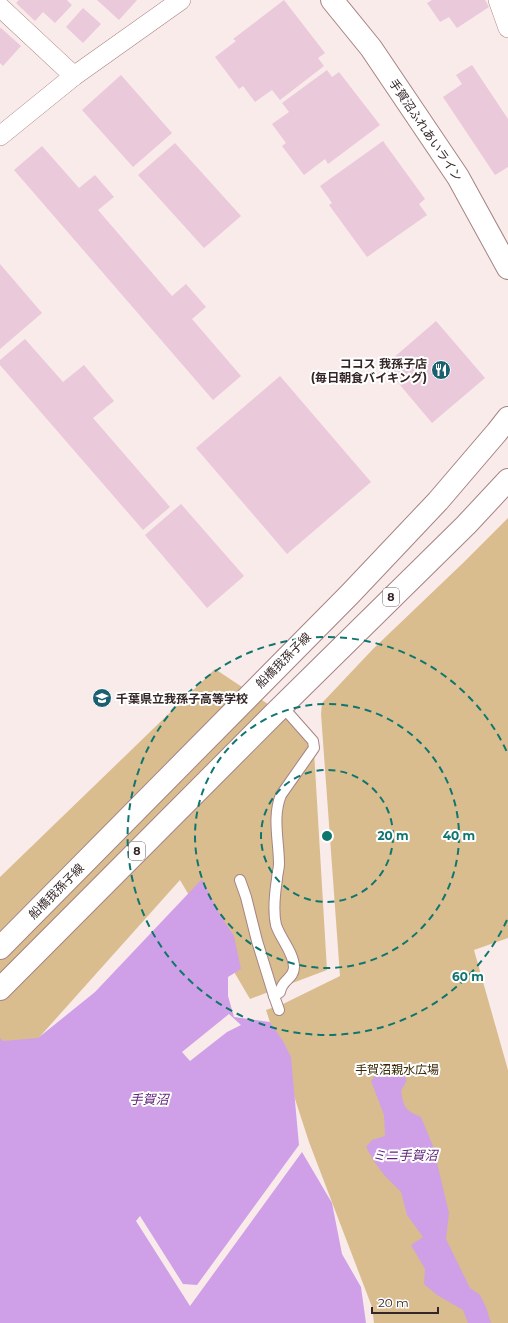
<svg xmlns="http://www.w3.org/2000/svg" width="508" height="1323" viewBox="0 0 508 1323" font-family="Montserrat,'Noto Sans JP',sans-serif">
<rect width="100%" height="100%" fill="#faebeb"/>
<g fill="#d9bd8e">
<path d="M508,518V938L474,950L508,1070V1323H374L372,1307L309,1142L266,1010L283,1004L340,976L321,714L322,703L373,649L463,563Z"/>
<path d="M215,669L313,734L327,970L250,999L180,880L18,1061L0,1051V877Z"/>
</g>
<g fill="#cfa0e7">
<path d="M202,879L219,913L234,936L241,969L228,977V996L234,1017L270,1022L283,1041L291,1057L299,1145L197,1285L183,1284L140,1216L136,1221L190,1306L302,1152L332,1203L342,1254L361,1287L366,1323H0V1038L3,1041L38,1038L95,992Z"/>
<path d="M379,1071L390,1076L400,1071L407,1080L401,1091C404,1108 405,1110 421,1117L433,1146L449,1213L446,1239L470,1288L480,1295L486,1307L491,1323H468L463,1310L437,1295L424,1284L425,1269L411,1245L423,1237L407,1215L401,1192L385,1176L375,1163L366,1147L372,1140L385,1136L384,1115L371,1081Z"/>
</g>
<path fill="#faebeb" d="M229,1014L241,1025L227,1032L190,1061L182,1052Z"/>
<g fill="#eac9da">
<path d="M19,0H67L72,5L55,23L43,12L35,21L16,3Z"/>
<path d="M97,0H137L119,20Z"/>
<path d="M284,0L325,53L318,58L324,66L280,100L272,90L255,102L243,86L239,89L215,57L236,41L233,39Z"/>
<path d="M432,0H485L489,7L457,28L449,17L440,22L427,3Z"/>
<path d="M83,8L101,24L83,43L66,27Z"/>
<path d="M0,28H1L21,46L3,66L0,63Z"/>
<path d="M472,65L508,119V167L495,175L443,97L462,84L456,75Z"/>
<path d="M327,70L332,77L339,72L380,125L328,164L325,159L304,175L282,146L286,143L272,124L289,112L282,103Z"/>
<path d="M121,75L172,133L133,167L82,110Z"/>
<path d="M383,141L425,199L419,204L427,215L367,257L329,205L332,203L320,186Z"/>
<path d="M175,143L241,216L204,248L138,175Z"/>
<path d="M42,146L79,188L95,175L114,197L98,210L172,296L186,284L206,307L192,319L241,376L213,400L14,170Z"/>
<path d="M0,264L42,313L0,349Z"/>
<path d="M436,321L485,378L432,423L384,366Z"/>
<path d="M25,339L63,382L84,365L114,401L93,418L170,507L143,530L0,365V360Z"/>
<path d="M280,376L371,482L287,554L196,448Z"/>
<path d="M181,504L244,576L207,608L145,535Z"/>
</g>
<g fill="none" stroke-linecap="round" stroke-linejoin="round">
<defs>
<g id="service">
<path d="M240,880L246,897L257,941L274,996"/>
<path d="M279,1010L274,996L280,992C282,979 294,979 294,967C294,953 280,938 276,925C273,912 275,892 277,879C277,874 279,869 279,864C279,841 272,817 281,795L314,748L313,741L282,706"/>
</g>
<g id="minor">
<path d="M498,0L508,28"/>
<path d="M0,7L74,76"/>
<path d="M0,136L74,76L181,0"/>
</g>
<path id="tertiary" d="M332,0L371,48L458,177L508,268"/>
<g id="primary">
<path d="M0,948L350,594L438,501L497,432L508,418"/>
<path d="M0,989L274,714L466,525L508,480"/>
</g>
</defs>
<use href="#service" stroke="#a68384" stroke-width="12"/>
<use href="#minor" stroke="#a68384" stroke-width="20"/>
<use href="#tertiary" stroke="#a68384" stroke-width="24"/>
<use href="#primary" stroke="#a68384" stroke-width="24"/>
<use href="#service" stroke="#fff" stroke-width="10"/>
<use href="#minor" stroke="#fff" stroke-width="19"/>
<use href="#tertiary" stroke="#fff" stroke-width="22"/>
<use href="#primary" stroke="#fff" stroke-width="22"/>
</g>
<g fill="none" stroke="#0f766e" stroke-width="2" stroke-dasharray="7 5">
<circle cx="327" cy="836" r="66"/>
<circle cx="327" cy="836" r="132"/>
<path d="M507 920A199 199 0 1 1 507 752"/>
</g>
<defs>
<symbol id="restaurant-disc" viewBox="-11 -11 22 22"><circle r="9.5" fill="#1a6071" stroke="#fff"/><path d="M-5-6h1v4h1v-4h1v4h1v-4h1v5L-1.5 .5V6h-2V.5L-5-1ZM5-6V6H3V1.5H1.5Q1.5-4 5-6Z" fill="#fff"/></symbol>
<symbol id="school-disc" viewBox="-11 -11 22 22"><circle r="9.5" fill="#1a6071" stroke="#fff"/><path d="M0-5L7-2L0 1L-7-2ZM-4 1L0 2.5L4 1V4Q0 6-4 4Z" fill="#fff"/></symbol>
</defs>
<g fill-rule="evenodd">
<use href="#restaurant-disc" x="430" y="359" width="22" height="22"/>
<use href="#school-disc" x="91" y="687" width="22" height="22"/>
</g>
<g text-anchor="middle" dominant-baseline="central" stroke-width="4" stroke-linejoin="round" paint-order="stroke">
<g fill="#fff" stroke="#716767" stroke-width="1">
<rect x="383" y="588" width="16" height="18" rx="3"/>
<rect x="129" y="842" width="16" height="18" rx="3"/>
</g>
<g font-size="11" font-weight="bold" fill="#342626">
<text x="391" y="597">8</text>
<text x="137" y="851">8</text>
</g>
<g font-size="12" fill="#342626" stroke="#fff">
<text transform="translate(426 130) rotate(56)">手賀沼ふれあいライン</text>
<text transform="translate(283 660) rotate(-45)">船橋我孫子線</text>
<text transform="translate(56 891) rotate(-45)">船橋我孫子線</text>
</g>
<g font-size="12" font-weight="bold" fill="#342626" stroke="#fff" text-anchor="end">
<text x="427" y="363">ココス 我孫子店<tspan x="427" dy="14">(毎日朝食バイキング)</tspan></text>
<text x="116" y="698" text-anchor="start">千葉県立我孫子高等学校</text>
</g>
<g font-size="12" fill="#3a2804" stroke="#fff">
<text x="397" y="1069">手賀沼親水広場</text>
</g>
<g font-size="13" font-style="italic" fill="#62287b" stroke="#fff">
<text x="149" y="1099">手賀沼</text>
<text x="405" y="1155">ミニ手賀沼</text>
</g>
</g>
<circle cx="327" cy="836" r="6" fill="#0f766e" stroke="#fff" stroke-width="2"/>
<g font-size="12" text-anchor="middle" font-weight="bold" fill="#0f766e" stroke="#fff" stroke-width="4" stroke-linejoin="round" paint-order="stroke">
<text x="393" y="840">20 m</text>
<text x="459" y="840">40 m</text>
<text x="468" y="981">60 m</text>
</g>
<path d="M372 1307v6h66v-6" fill="none" stroke="#342626" stroke-width="2"/>
<text x="378" y="1307" font-size="12" fill="#342626" stroke="#ffffff" stroke-width="3" paint-order="stroke">20 m</text>
</svg>
